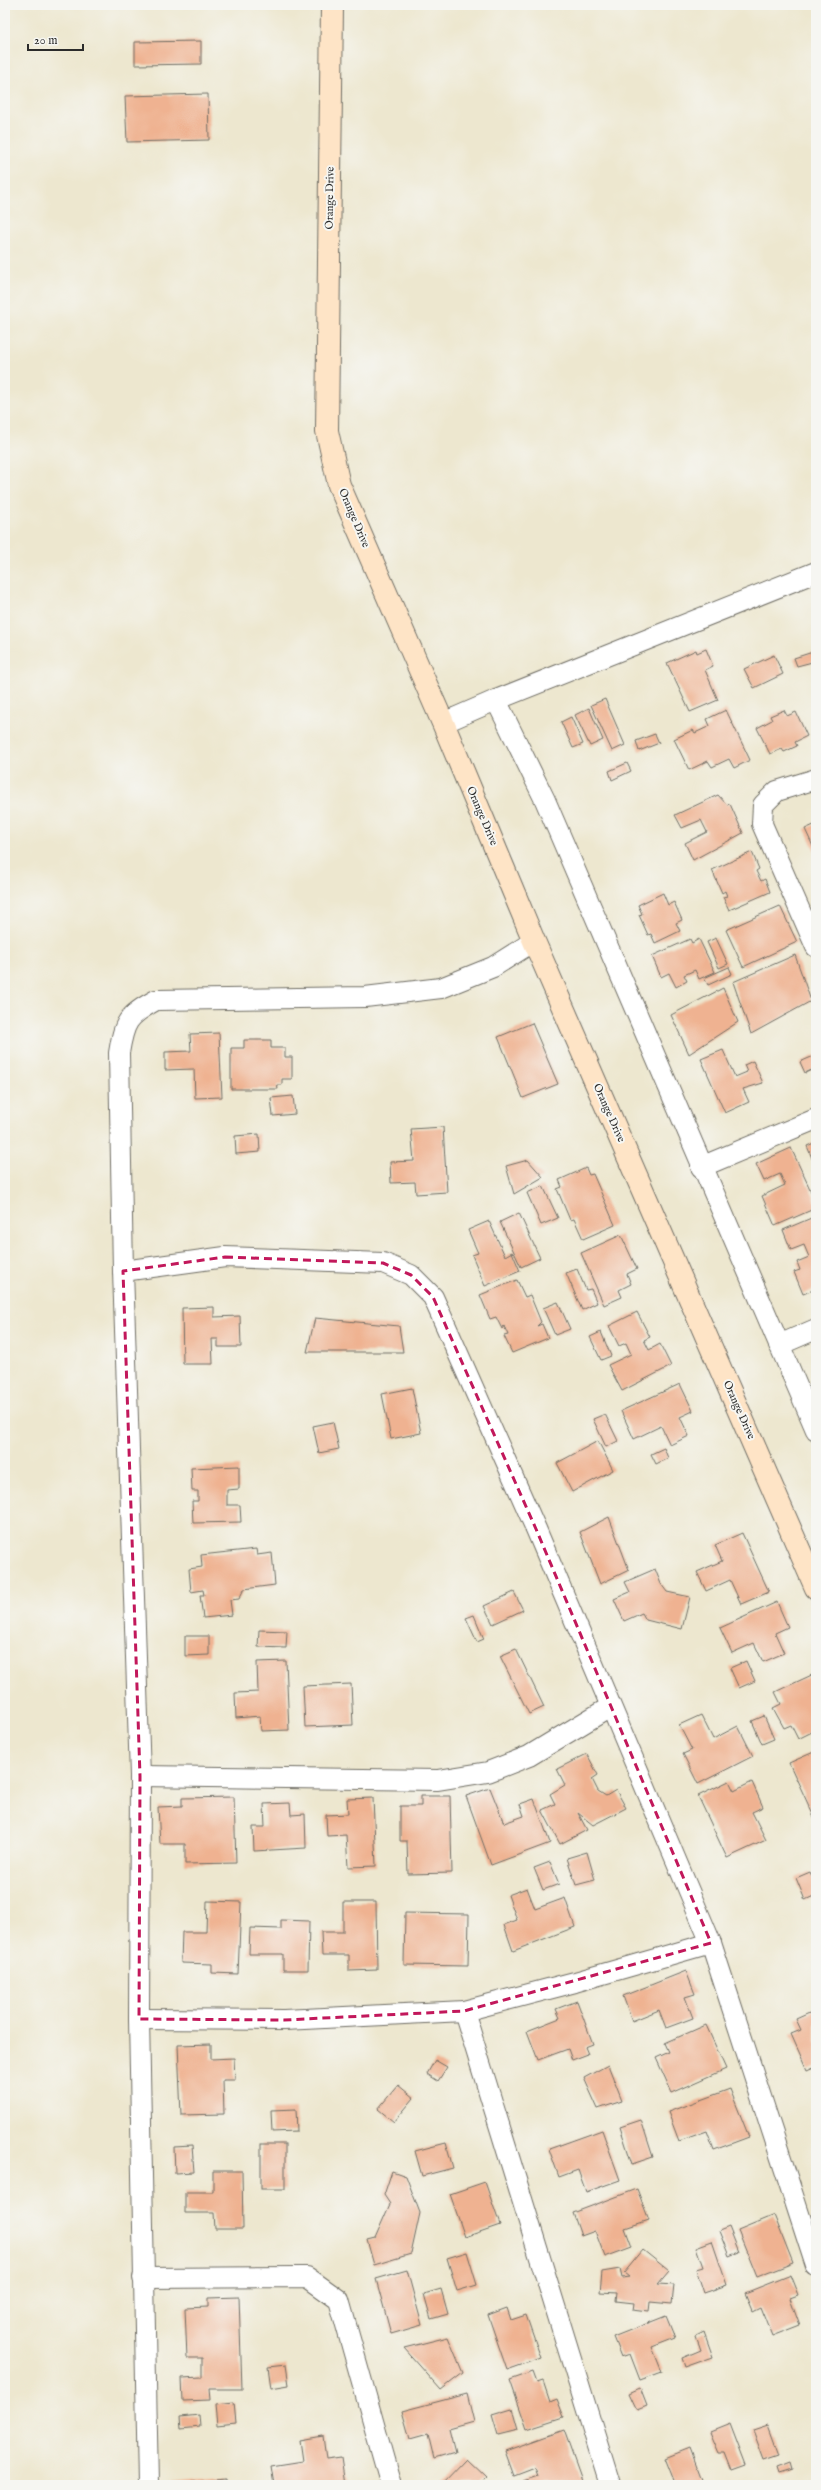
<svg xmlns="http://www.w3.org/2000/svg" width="821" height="2490" viewBox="0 0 821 2490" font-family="'IM FELL English',serif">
<rect width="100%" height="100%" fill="#f6f6f2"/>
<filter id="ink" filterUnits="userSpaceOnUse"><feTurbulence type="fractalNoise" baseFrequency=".025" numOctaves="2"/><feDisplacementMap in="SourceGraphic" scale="8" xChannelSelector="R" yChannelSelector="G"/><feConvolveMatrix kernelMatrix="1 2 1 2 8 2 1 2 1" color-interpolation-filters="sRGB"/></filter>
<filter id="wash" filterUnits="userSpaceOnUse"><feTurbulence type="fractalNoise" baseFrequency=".012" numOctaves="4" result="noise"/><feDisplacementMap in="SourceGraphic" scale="16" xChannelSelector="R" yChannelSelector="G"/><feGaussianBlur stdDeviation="0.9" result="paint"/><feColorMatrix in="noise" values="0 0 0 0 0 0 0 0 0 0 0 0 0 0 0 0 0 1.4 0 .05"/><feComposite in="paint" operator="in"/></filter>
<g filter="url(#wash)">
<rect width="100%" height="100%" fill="#ede7cf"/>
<g id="blocks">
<g fill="#efb291">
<path d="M201,41V64L135,65V42Z"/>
<path d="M208,94L209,140L127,142L125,96Z"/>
<path d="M706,649L713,666L705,670L718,700L690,712L667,663L696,650L697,653Z"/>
<path d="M816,651V661L797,666L794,658Z"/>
<path d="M774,655L783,674L754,688L744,669Z"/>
<path d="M605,699L625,745L612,751L591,705Z"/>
<path d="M589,708L603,740L590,746L575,715Z"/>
<path d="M726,710L750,760L734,768L729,759L712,767L708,761L689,770L674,739L693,730L695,733L710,726L707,719Z"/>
<path d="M784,710L787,716L796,712L807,736L795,742L797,746L784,752L782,749L770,754L757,728L772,720L770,716Z"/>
<path d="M571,717L583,744L573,748L561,722Z"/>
<path d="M655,734L659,743L639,751L636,741Z"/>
<path d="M627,763L631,771L612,780L609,771Z"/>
<path d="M718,795L727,805L730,804L743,833L693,860L685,843L707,832L701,820L682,828L675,815Z"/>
<path d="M816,824V853L805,829Z"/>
<path d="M752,852L759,869L756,871L761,881L765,879L770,892L729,910L723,897L727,896L725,891L722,893L712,870Z"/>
<path d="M663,893L668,905L674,902L682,920L676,923L680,931L655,943L651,934L648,935L639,915L642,914L638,905Z"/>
<path d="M780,906L797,942L743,967L726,930Z"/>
<path d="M716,938L728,964L719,968L707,942Z"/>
<path d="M690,939L692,943L699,939L715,972L699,979L695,970L684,975L687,981L676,987L669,973L661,977L652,956Z"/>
<path d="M795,955L811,1001L751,1034L733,982Z"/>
<path d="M729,967L732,974L708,985L704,978Z"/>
<path d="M723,988L738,1022L689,1054L671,1015Z"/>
<path d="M532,1023L558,1084L523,1098L498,1037Z"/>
<path d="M219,1033L222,1097L195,1098L194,1069L165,1070V1052L191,1051L190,1034Z"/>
<path d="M244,1040H271V1048H285V1057H292V1079H282V1085H277L278,1089H231V1048H244Z"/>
<path d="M723,1050L735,1077L747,1072L744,1065L753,1061L763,1083L743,1089L749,1102L725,1113L701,1059Z"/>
<path d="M816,1055V1068L805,1073L800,1062Z"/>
<path d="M293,1096L295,1114L273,1116L271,1098Z"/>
<path d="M443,1127L447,1192L416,1194L415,1182L391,1183L390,1162L414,1161L411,1129Z"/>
<path d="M259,1134L260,1152L236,1154L235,1136Z"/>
<path d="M816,1142V1168L807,1146Z"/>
<path d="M791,1148L816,1202V1208L775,1226L762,1196L785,1185L780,1174L764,1181L756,1164Z"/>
<path d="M528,1160L543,1177L514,1194L506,1166Z"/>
<path d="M586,1168L589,1175L593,1174L615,1225L583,1239L574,1219L570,1220L557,1189L562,1187L559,1180Z"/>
<path d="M543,1186L558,1218L541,1225L527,1193Z"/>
<path d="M519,1213L540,1258L521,1267L500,1222Z"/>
<path d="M816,1216V1289L803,1294L794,1272L800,1270L797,1262L809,1257L804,1245L791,1250L783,1230Z"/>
<path d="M489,1221L505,1256L512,1252L520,1271L485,1286L472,1255L478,1253L468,1230Z"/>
<path d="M621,1235L637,1269L627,1274L631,1284L619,1290L622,1297L604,1305L581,1253Z"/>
<path d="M577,1269L586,1290L591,1289L597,1303L582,1310L566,1273Z"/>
<path d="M517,1280L525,1297L530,1295L541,1322L537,1326L542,1324L548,1338L512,1353L504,1336L508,1335L504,1326L502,1329L496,1317L490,1319L480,1295Z"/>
<path d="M558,1302L570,1329L555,1335L543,1308Z"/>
<path d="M214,1307V1317L240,1316L241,1347H218V1339H212L213,1364H183L182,1308Z"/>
<path d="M637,1312L650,1337L644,1340L649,1350L660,1344L671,1366L622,1391L608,1365L631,1354L626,1343L619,1346L609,1326Z"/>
<path d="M315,1318L399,1326L403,1352H307Z"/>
<path d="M601,1332L611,1356L601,1360L590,1337Z"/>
<path d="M680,1384L693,1411L680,1417L689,1436L670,1445L661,1426L634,1439L621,1411Z"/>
<path d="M412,1388L421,1433L391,1439L382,1394Z"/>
<path d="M605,1414L618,1441L606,1447L593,1419Z"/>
<path d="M333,1422L339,1449L319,1453L313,1426Z"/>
<path d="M598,1441L613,1470L572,1492L557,1463Z"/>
<path d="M664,1448L668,1458L656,1464L651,1454Z"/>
<path d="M239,1466V1489L227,1490V1505H240L241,1522L193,1523L192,1501H198V1491H192L191,1468Z"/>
<path d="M609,1517L629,1570L600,1584L580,1532Z"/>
<path d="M742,1533L769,1592L741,1604L730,1580L706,1591L697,1572L722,1561L715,1545Z"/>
<path d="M256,1549L257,1555L272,1553L275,1585L244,1589L239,1599L230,1600L232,1615L203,1618L200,1595H204L203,1590L191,1592L189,1569L202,1567L201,1555Z"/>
<path d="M655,1569L661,1584L667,1592L690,1597L682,1629L646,1620L642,1613L624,1621L614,1599L630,1592L625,1582Z"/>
<path d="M514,1592L523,1610L493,1624L484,1606Z"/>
<path d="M777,1602L788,1627L775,1633L784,1653L763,1662L754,1643L732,1653L720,1628Z"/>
<path d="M474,1615L484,1639L477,1642L466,1618Z"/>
<path d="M259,1630L287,1631L286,1648L258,1647Z"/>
<path d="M185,1636H209V1655L185,1656Z"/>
<path d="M516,1649L544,1707L529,1714L500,1656Z"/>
<path d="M286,1661L289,1730L261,1731L260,1716L236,1718L235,1693L258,1692L257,1662Z"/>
<path d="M746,1661L755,1681L739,1688L730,1668Z"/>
<path d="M816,1673V1730L798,1739L791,1725L784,1728L773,1708L781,1704L775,1692Z"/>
<path d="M351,1684L353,1725L305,1727L303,1686Z"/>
<path d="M701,1715L713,1739L738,1726L753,1756L698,1784L683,1754L692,1750L679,1725Z"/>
<path d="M764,1716L774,1739L762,1744L752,1721Z"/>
<path d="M816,1751V1818L815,1819L789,1763Z"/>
<path d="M587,1754L598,1775L592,1779L598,1791L606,1796L616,1790L626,1808L593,1825L578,1813L587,1830L560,1844L542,1810L555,1804L550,1794L565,1785L557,1769Z"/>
<path d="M729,1781L734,1791L752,1782L763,1807L752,1812L766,1840L727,1858L698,1796Z"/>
<path d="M490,1788L504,1823L524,1816L520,1804L534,1799L550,1843L491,1865L466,1796Z"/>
<path d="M421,1796H450L452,1873L408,1874L407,1841H400V1806H421Z"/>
<path d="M234,1797L236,1863L185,1864V1844H160L158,1807L182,1806V1798Z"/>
<path d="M373,1798L376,1866L348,1867L346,1835L327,1836L326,1815L348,1814L347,1799Z"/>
<path d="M290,1803L291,1815L305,1814L306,1848L254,1851L253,1827H265L264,1804Z"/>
<path d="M587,1852L595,1880L576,1885L567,1858Z"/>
<path d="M550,1862L559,1884L543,1890L534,1868Z"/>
<path d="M810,1872L816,1885V1895L805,1900L796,1878Z"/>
<path d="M527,1888L535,1909L565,1898L575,1927L513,1951L504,1925L517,1920L508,1895Z"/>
<path d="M207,1901L241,1902L238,1974L212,1973V1964L181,1963L182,1932H206Z"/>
<path d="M343,1902H376L377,1970L349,1971V1955H322L321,1932H343Z"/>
<path d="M405,1913L469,1914L468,1966L404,1965Z"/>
<path d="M281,1920L309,1921L308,1970H283V1954H249L250,1928L281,1929Z"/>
<path d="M686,1971L695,1994L685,1997L693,2018L666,2028L659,2010L632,2021L623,1996Z"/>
<path d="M577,2001L593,2044L585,2047L588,2054L572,2060L568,2049L538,2060L527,2031L560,2018L556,2009Z"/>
<path d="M816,2010V2066L807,2070L791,2034L801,2030L796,2019Z"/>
<path d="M706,2025L726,2069L672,2093L656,2058L669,2052L665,2043Z"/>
<path d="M211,2044V2059L234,2058L235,2080H223L224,2114L181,2115L178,2045Z"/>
<path d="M435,2060L447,2067L438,2081L427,2074Z"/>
<path d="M608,2065L622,2101L598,2109L584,2078Z"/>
<path d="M398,2085L414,2098L394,2122L378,2109Z"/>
<path d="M730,2089L749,2137L714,2150L707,2131L679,2141L668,2112Z"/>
<path d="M296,2109L297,2131L272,2132L271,2110Z"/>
<path d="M641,2120L653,2157L632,2164L620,2127Z"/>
<path d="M602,2130L620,2180L586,2192L578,2170L559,2177L549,2149Z"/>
<path d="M446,2143L453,2168L422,2176L415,2151Z"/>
<rect x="261" y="2144" width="24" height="45"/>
<path d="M192,2146L194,2172L175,2173L174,2147Z"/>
<path d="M213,2171H242L243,2229H215L214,2213H185V2192H213Z"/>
<path d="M392,2171L406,2176L420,2213L411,2254L374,2265L367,2240L375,2238L390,2204L384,2195Z"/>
<path d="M485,2182L500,2225L465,2237L450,2194Z"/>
<path d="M637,2189L649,2220L625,2228L632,2247L605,2257L595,2231L581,2236L573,2213Z"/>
<path d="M774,2215L793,2263L757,2277L738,2230Z"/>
<path d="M729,2227L739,2252L729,2256L719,2231Z"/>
<path d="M712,2241L727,2285L704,2293L696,2269L703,2267L696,2247Z"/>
<path d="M643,2250L669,2271L658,2284L674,2285L672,2304L650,2302L649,2312L633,2310L634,2303L616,2301L617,2293L600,2292L602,2272L620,2269L622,2278L629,2277L624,2273Z"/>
<path d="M467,2252L477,2285L457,2291L447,2258Z"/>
<path d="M407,2270L422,2325L391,2334L376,2279Z"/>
<path d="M790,2275L798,2295L790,2298L800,2325L772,2336L761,2308L753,2312L745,2293Z"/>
<path d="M441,2289L448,2314L431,2319L424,2294Z"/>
<path d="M239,2297L242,2389H209L210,2400L183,2401L182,2378L202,2377V2358H187L185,2308L208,2307V2298Z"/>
<path d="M507,2308L511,2320L526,2315L541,2358L507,2370L488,2315Z"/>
<path d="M666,2316L675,2338L652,2347L662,2372L640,2380L630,2354L621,2357L613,2337Z"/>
<path d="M704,2332L713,2357L685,2367L682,2358L701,2350L696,2336Z"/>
<path d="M448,2337L463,2373L441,2390L404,2348Z"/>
<path d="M286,2365L289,2385L271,2388L268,2367Z"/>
<path d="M533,2372L537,2383L543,2381L550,2402L557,2399L564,2417L527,2429L510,2380Z"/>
<path d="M640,2388L647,2406L637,2410L629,2393Z"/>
<path d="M467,2394L474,2422L449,2429L455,2453L434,2459L428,2434L410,2439L402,2411Z"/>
<path d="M234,2403L236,2423L217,2425L215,2405Z"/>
<path d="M512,2409L518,2430L498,2435L492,2415Z"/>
<path d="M199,2415L200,2427L181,2429L180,2417Z"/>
<path d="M730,2424L746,2466L732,2471L725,2453H719L710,2432Z"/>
<path d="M768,2425L779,2455L764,2460L753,2430Z"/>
<path d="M564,2430L583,2483L525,2485L523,2481L538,2476L535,2468L514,2476L505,2451Z"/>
<path d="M323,2436L326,2459L341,2457L345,2484L274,2485L271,2466L303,2461L300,2440Z"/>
<path d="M690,2448L704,2485H670L675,2483L665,2458Z"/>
<path d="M466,2459L486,2478L479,2485H441Z"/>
<path d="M791,2463L793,2470L780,2474L778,2468Z"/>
<path d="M225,2479V2485H171V2484Z"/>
</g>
</g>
</g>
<g filter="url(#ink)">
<use href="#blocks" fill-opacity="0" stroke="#6f6d64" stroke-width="1"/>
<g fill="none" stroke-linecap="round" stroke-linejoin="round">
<defs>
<g id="street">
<path d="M496,700L816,572"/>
<path d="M443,723L496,700L545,800L816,1430"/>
<path d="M816,779L777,791L763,805L762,824L816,947"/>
<path d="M701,1167L816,1119"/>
<path d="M123,1271L225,1257L383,1263L411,1275L433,1297L536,1529L711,1943L816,2266"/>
<path d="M779,1345L816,1329"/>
<path d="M140,1776L438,1780L488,1772L529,1756L610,1707"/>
<path d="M464,2011L610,2485"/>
<path d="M139,2019L284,2020L464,2011L575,1982L711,1943"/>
<path d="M143,2278L307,2277L339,2300L391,2485"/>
<path d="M148,2485L139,2019L140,1776L123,1271L119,1053C124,1022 127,1016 156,1000L365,997L441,988L493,967L534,941"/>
</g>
<path id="secondary" d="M332,5L327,431L339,485L443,723L534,941L816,1588"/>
</defs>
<use href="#street" stroke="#6f6d64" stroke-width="22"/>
<use href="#secondary" stroke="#6f6d64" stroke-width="24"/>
<use href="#street" stroke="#fff" stroke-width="20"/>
<use href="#secondary" stroke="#fee4c6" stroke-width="22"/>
</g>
</g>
<path fill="none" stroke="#c2185b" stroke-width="3" stroke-dasharray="8 5" stroke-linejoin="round" d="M225,1257L383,1263L411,1275L433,1297L536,1529L711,1943L464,2011L284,2020L139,2019L140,1776L123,1271Z"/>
<g text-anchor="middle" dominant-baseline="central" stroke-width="4" stroke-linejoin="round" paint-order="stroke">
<g font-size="11" fill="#2b2b2b" stroke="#f6f6f2">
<text transform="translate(330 198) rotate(-89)">Orange Drive</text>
<text transform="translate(354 518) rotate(67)">Orange Drive</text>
<text transform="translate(482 816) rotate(67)">Orange Drive</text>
<text transform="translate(609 1113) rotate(66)">Orange Drive</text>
<text transform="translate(739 1410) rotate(66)">Orange Drive</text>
</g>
</g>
<rect width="821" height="2490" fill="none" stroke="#f6f6f2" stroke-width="20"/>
<path d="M28 44v6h55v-6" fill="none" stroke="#2b2b2b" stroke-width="2"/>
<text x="34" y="44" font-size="12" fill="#2b2b2b" stroke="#f6f6f2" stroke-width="3" paint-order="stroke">20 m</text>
</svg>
